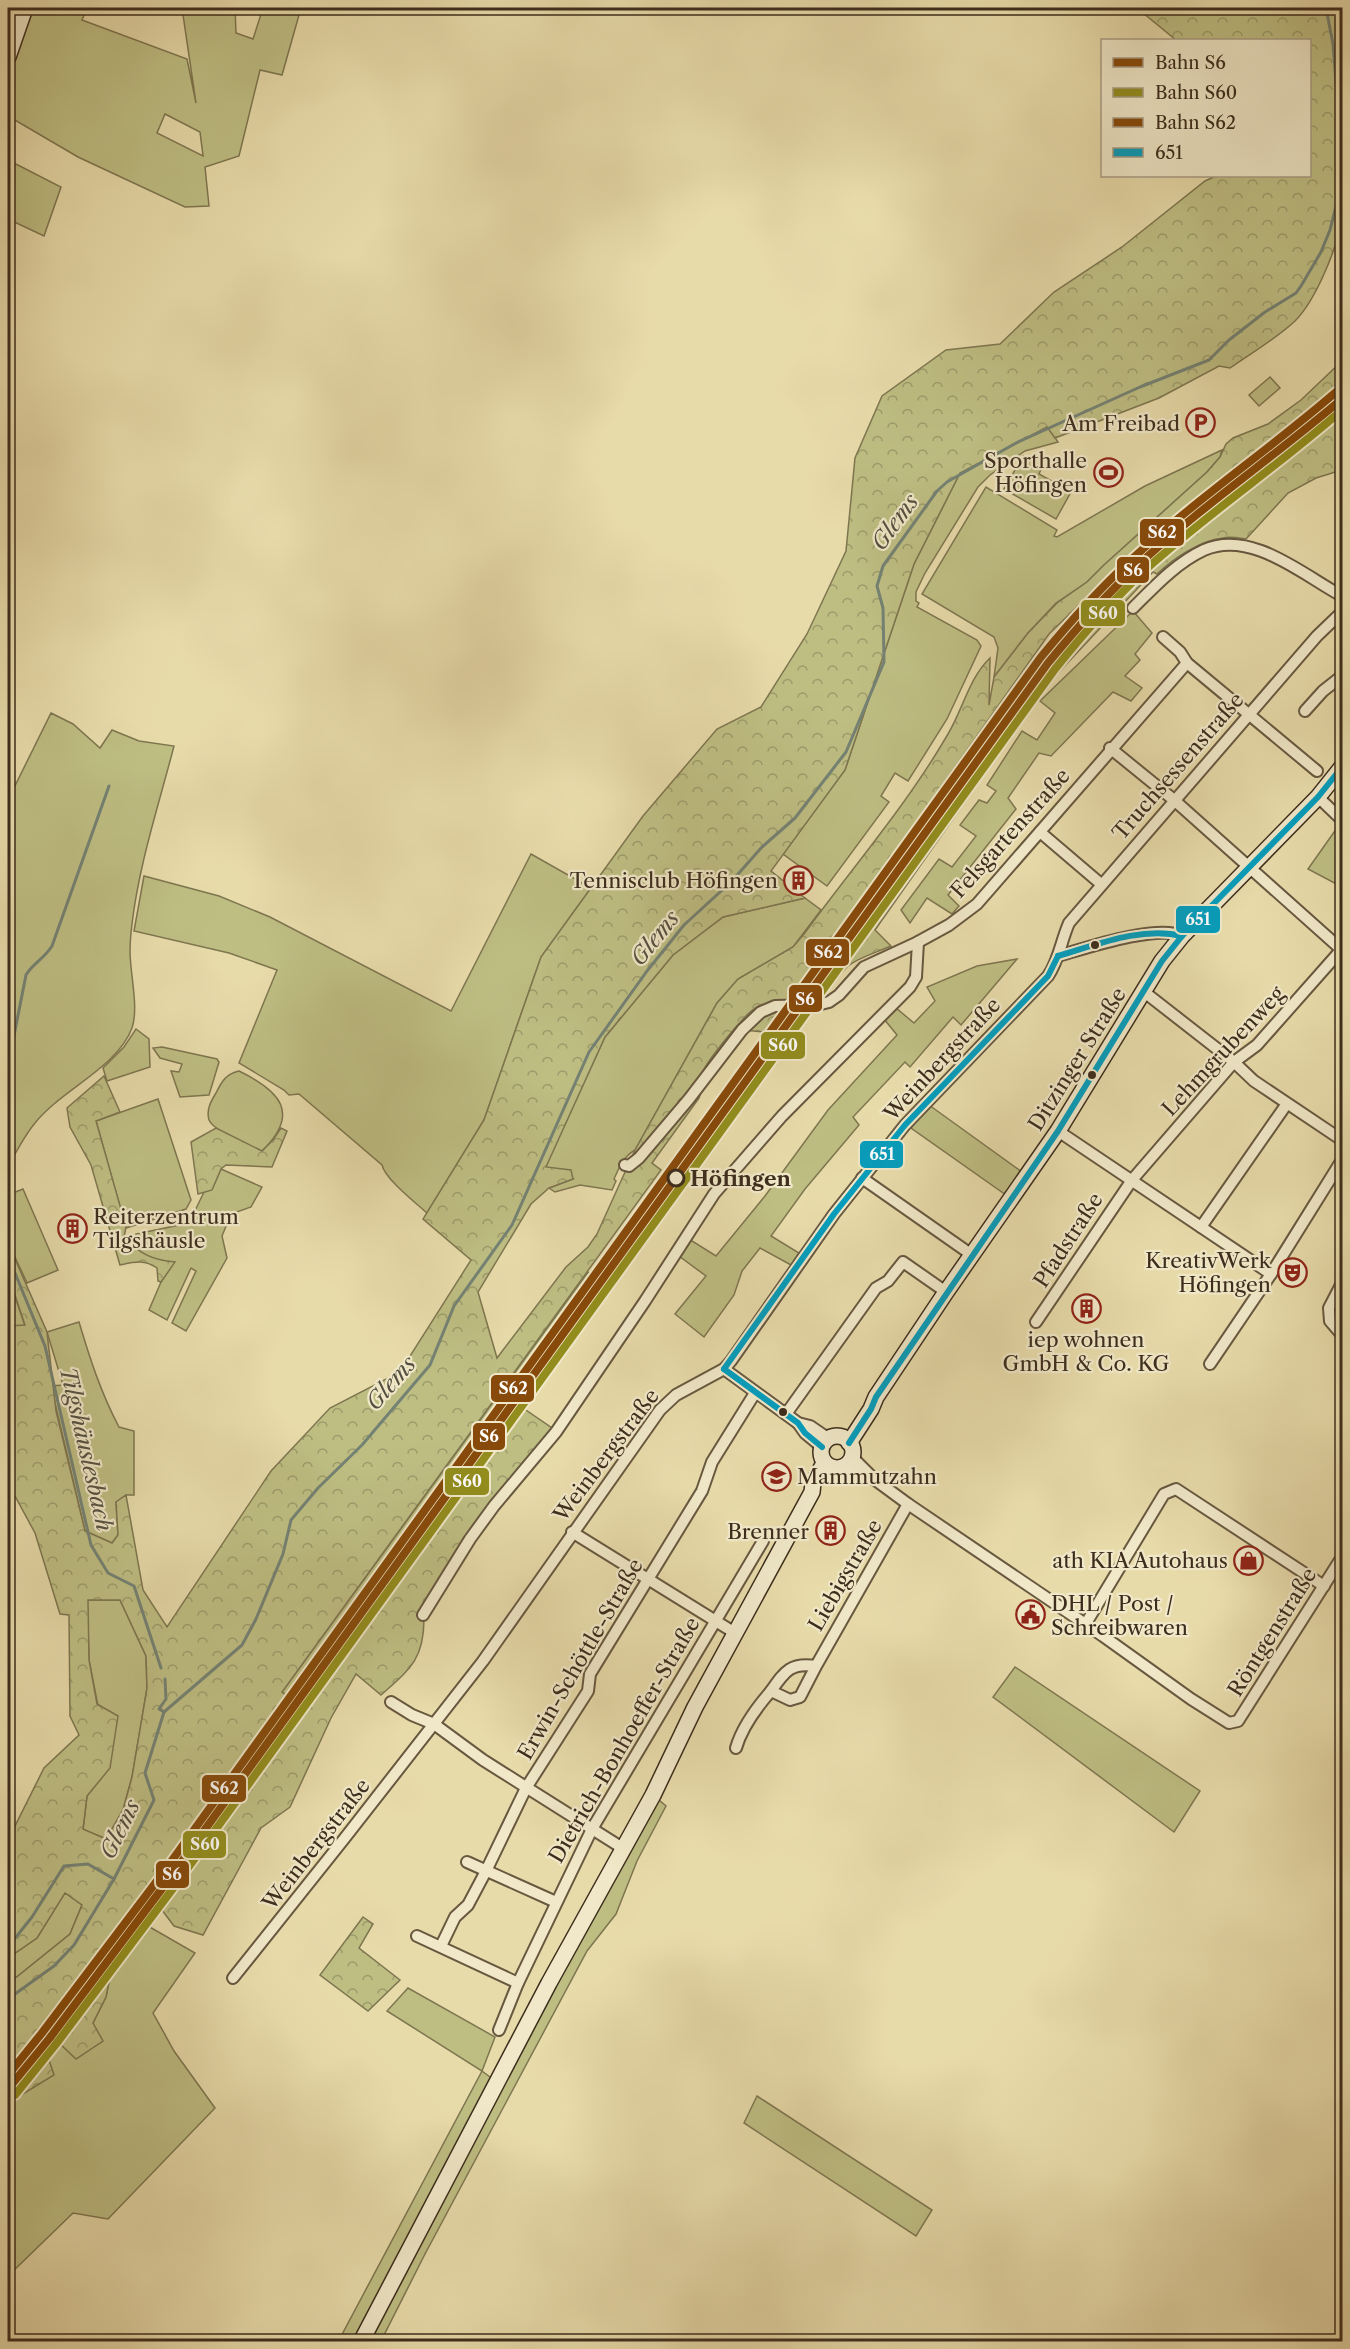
<svg xmlns="http://www.w3.org/2000/svg" width="1350" height="2349" viewBox="0 0 1350 2349" font-family="'Libre Caslon Text',serif">
<defs>
<pattern id="forest-crowns" width="20" height="18" patternUnits="userSpaceOnUse" patternTransform="scale(1.5)"><rect width="20" height="18" fill="#bebe83"/><path d="M2 6a3 3 0 1 1 6 0M12 15a3 3 0 1 1 6 0" fill="none" stroke="#9c9b6b"/></pattern>
</defs>
<rect width="100%" height="100%" fill="#e8dbaa"/>
<filter id="stains"><feTurbulence type="fractalNoise" baseFrequency=".00333" numOctaves="4"/><feColorMatrix values="0 0 0 0 .2 0 0 0 0 .09 0 0 0 0 .02 0 0 0 .5 -.17"/></filter>
<radialGradient id="worn" r=".72"><stop offset=".6" stop-color="#630" stop-opacity="0"/><stop offset="1" stop-color="#630" stop-opacity=".3"/></radialGradient>
<g fill="#bebe83" stroke="#7e7650" stroke-width="1.5" fill-rule="evenodd">
<path d="M31,8H87L82,20L187,59L196,103L182,8H235L236,33L253,39L263,8H301L282,75L260,70L239,156L205,167L209,206L185,207L78,157L8,116V75ZM165,114L200,132L203,156L157,133Z"/>
<path d="M8,160L61,187L44,236L8,219Z"/>
<path d="M1270,377L1280,388L1259,406L1249,395Z"/>
<path d="M1048,427L1058,442L1025,451L990,475L978,487L925,573L916,592V601L919,603L917,607L977,640L981,646L947,719L908,781L895,773L881,796L889,802L827,886L783,854L845,770L914,564L960,473Z"/>
<path d="M1222,450L1220,457L1207,472L1104,565L1087,582L1056,603L1028,633L994,677L998,648L994,637L922,594L986,487L1057,530L1054,536L1057,537L1145,486Z"/>
<path d="M1023,456L1042,467L1039,474L1071,492L1056,519L1004,489Z"/>
<path d="M1133,611L1152,633L1135,654L1140,660L1125,676L1142,688L1131,701L1113,692L1051,756L1039,753L1008,798L1016,809L948,895L959,906L952,914L927,898L910,923L901,910L939,859L952,867L976,836L960,825L979,800L987,803L996,791L987,785L1022,731L1037,740L1055,713L1040,701Z"/>
<path d="M51,713L73,724L100,748L112,730L139,741L174,746C159,804 139,864 132,924C131,932 130,942 130,951C130,974 139,1007 132,1028C117,1068 61,1090 35,1123C24,1136 17,1152 8,1165C7,1149 12,1138 10,1121L8,1120V800Z"/>
<path d="M1337,828L1342,833V887L1308,869Z"/>
<path d="M531,854L591,888L541,957L484,1120L427,1213C416,1203 385,1179 382,1165L299,1094L289,1095L284,1090L239,1063L277,970L229,953L134,931L144,876L219,896L270,917L451,1011Z"/>
<path d="M805,898L821,910L793,947L738,979L717,1003L635,1150C623,1157 619,1168 614,1179L616,1181L612,1190L580,1185L555,1192L549,1188L573,1179L545,1167L605,1037L673,955L723,917Z"/>
<path d="M1017,959L961,1025L953,1017L910,1067L905,1062L853,1117L859,1125L805,1189L771,1236L799,1253L791,1265L760,1248L742,1271L734,1295L704,1337L675,1314L706,1276L679,1256L689,1239L716,1256L765,1196L828,1110L897,1035L884,1019L896,1008L914,1023L935,1001L927,987L977,966Z"/>
<path d="M136,1029L149,1039L150,1067L107,1081L103,1068L124,1047Z"/>
<path d="M162,1047L217,1059L219,1062L209,1095L180,1097L171,1071L179,1072L182,1064L160,1058L153,1048Z"/>
<path d="M239,1071C280,1091 301,1113 262,1151C250,1146 214,1132 209,1120C206,1110 211,1101 216,1093C222,1081 226,1074 239,1071Z"/>
<path d="M158,1099L191,1200L186,1209L126,1228L96,1121Z"/>
<path d="M929,1105L1022,1172L1006,1195L911,1128Z"/>
<path d="M221,1169L262,1187L251,1207L231,1214L222,1236L227,1258L186,1331L172,1323L196,1271L191,1268L167,1320L149,1310L161,1282L174,1262L160,1261L138,1252L136,1234L189,1223L204,1192L212,1189Z"/>
<path d="M23,1189L58,1270L27,1283L8,1242V1195Z"/>
<path d="M588,1272L604,1284L299,1706L282,1692Z"/>
<path d="M8,1274L9,1279L25,1326H8Z"/>
<path d="M79,1322C90,1359 101,1393 119,1427L134,1431V1495H126L116,1502L118,1535L112,1543L85,1531L51,1386L63,1385L47,1332Z"/>
<path d="M87,1600H120L146,1656L147,1688L132,1777L123,1810L107,1839L83,1830L87,1796L110,1767L89,1660Z"/>
<path d="M1015,1667L1200,1791L1174,1832L993,1697Z"/>
<path d="M653,1795L666,1806L637,1861L616,1914L587,1951L425,2254L381,2341L338,2342L482,2071L387,2011L408,1988L495,2037L482,2071L498,2083Z"/>
<path d="M65,1892L82,1905L70,1934L8,1984V1958L37,1938Z"/>
<path d="M148,1926L195,1953L153,2013L174,2051L215,2108L108,2219L73,2213L8,2276V2107L49,2060L61,2044L93,2023L106,1997L111,1972Z"/>
<path d="M757,2096L932,2210L916,2236L744,2123Z"/>
</g>
<g fill="url(#forest-crowns)" stroke="#7e7650" stroke-width="1.5" fill-rule="evenodd">
<path d="M1137,8H1342V224C1334,253 1316,300 1295,321C1276,339 1251,353 1230,368L1219,366L1159,398L1055,438L1047,427L960,473L914,564L845,770L771,871L805,898L723,917L673,955L605,1037L546,1167L571,1170L573,1179L549,1188L531,1204L478,1292L497,1358L566,1267L588,1247L597,1234L635,1150L717,1003L738,979L793,947L804,934C852,868 907,805 948,734C963,709 969,678 990,658L989,705L994,677L1028,633L1057,603L1087,582L1104,565L1207,472L1220,457L1226,444L1233,438L1268,424L1301,400L1342,361V380L1282,435L1109,576L1049,634L789,1002C778,1003 766,1002 757,1007C745,1013 709,1059 703,1071C700,1080 703,1089 699,1098L652,1163L661,1170L282,1692L299,1705L517,1404L552,1428L512,1480L424,1619C424,1660 409,1670 381,1695L356,1674L331,1718L290,1807L261,1828L203,1935L174,1926L159,1906L148,1926L111,1972L106,1997L93,2023L103,2041L76,2059L60,2044L49,2060L54,2075L13,2100L8,2107V1984L70,1934L82,1905L65,1893L37,1938L8,1958V1840L44,1768L79,1735L70,1716L69,1615L60,1614L35,1533L8,1483V1326L25,1325L8,1274V1243L47,1332L56,1411L85,1531L112,1543L118,1535L116,1502L126,1495L143,1590L167,1627L271,1471L330,1408L400,1372L471,1260L423,1219L484,1120L541,957L643,816L717,729L761,707L807,634L846,551L855,458L882,396L946,350L1000,344L1054,292L1122,247L1205,181L1216,176H1310V40H1176ZM88,1600H120L146,1656L147,1688L132,1777L123,1810L106,1839L83,1829L87,1796L110,1768L118,1716L97,1704L89,1660Z"/>
<path d="M1342,406V470L1316,478L1288,493L1246,539C1239,538 1230,536 1223,538C1199,541 1174,558 1157,574L1153,572L1042,690L1015,726L1007,742L875,930L891,946C878,952 859,957 848,966C831,981 833,997 806,999L1025,701L1066,649L1103,607L1138,573Z"/>
<path d="M804,1010L812,1011L783,1045L777,1041L799,1011Z"/>
<path d="M785,1011L769,1035L765,1032L742,1030L761,1012Z"/>
<path d="M104,1076L120,1112L96,1121L126,1227L124,1237C140,1254 152,1260 175,1262L161,1282L158,1281L157,1268C144,1259 134,1262 120,1265L91,1165L70,1127L67,1108Z"/>
<path d="M216,1128L262,1151L273,1140L281,1128L287,1131L272,1167L226,1165L221,1169L212,1190L198,1194L191,1142Z"/>
<path d="M363,1917L373,1924L359,1948L400,1980L368,2011L320,1975Z"/>
</g>
<g fill="none" stroke-linecap="round" stroke-linejoin="round">
<g stroke="#748274" stroke-width="3">
<path d="M8,1066L26,975C32,964 44,959 52,946L109,786"/>
<path d="M8,1256L45,1346L91,1545L108,1573L134,1586L161,1668"/>
<path d="M164,1712L159,1709L166,1699L165,1679"/>
<path d="M8,1947L32,1917L64,1866L88,1864L114,1879L154,1800L145,1773L164,1712L242,1645L256,1619L283,1554L291,1520L318,1488L362,1445L430,1365L454,1306L512,1225L589,1052L647,971L684,925L731,882L762,847L795,818L846,752L884,662L883,608L877,586L883,566L937,491L947,482L1016,443L1140,387L1209,360L1229,340L1265,312L1296,293L1301,286L1321,252L1330,230L1338,198L1340,134L1333,44L1326,8"/>
<path d="M8,1999L54,1966L74,1945L114,1879"/>
</g>
<defs>
<g id="street">
<path d="M1133,608C1154,587 1176,563 1204,550C1251,529 1303,575 1342,596"/>
<path d="M1163,637L1180,652L1187,663L1317,771"/>
<path d="M1305,711L1323,691L1342,676"/>
<path d="M1110,748L1174,800L1342,950"/>
<path d="M1318,797L1342,820"/>
<path d="M1040,832L1101,884"/>
<path d="M1058,956C1086,948 1157,924 1182,936"/>
<path d="M1143,991L1234,1062L1254,1081L1342,1140"/>
<path d="M1058,1131L1271,1274"/>
<path d="M625,1165L629,1166L639,1158L689,1099L742,1030L761,1012L775,1006L817,1005L829,1002L839,995L864,967L918,942L949,925L977,904L1187,663"/>
<path d="M862,1178L972,1255"/>
<path d="M1201,1227L1286,1105"/>
<path d="M1342,1283L1329,1308L1330,1321L1342,1335"/>
<path d="M1036,1322L1132,1180L1234,1062L1257,1045L1342,949"/>
<path d="M1210,1364L1271,1274L1342,1160"/>
<path d="M724,1369L798,1423L810,1426L829,1439"/>
<path d="M786,1414L876,1288L888,1281L903,1262L946,1292"/>
<path d="M798,1423L805,1433L822,1447"/>
<path d="M852,1457L874,1479L908,1504L1103,1636L1191,1699L1229,1723L1238,1721L1342,1557"/>
<path d="M846,1466L873,1479"/>
<path d="M572,1532L735,1633"/>
<path d="M423,1615L470,1539L494,1506L556,1432L645,1301L714,1194L782,1116L910,987L916,977L918,942"/>
<path d="M1085,1625L1164,1494L1176,1489L1324,1586"/>
<path d="M816,1666L800,1697L790,1700L771,1691C785,1671 791,1662 816,1666L908,1504"/>
<path d="M391,1702L412,1715L434,1724L483,1760L624,1849"/>
<path d="M736,1748C742,1727 757,1707 771,1691"/>
<path d="M467,1862L556,1902"/>
<path d="M417,1936L518,1983"/>
<path d="M441,1946L455,1917L468,1905L486,1871L526,1788L588,1691L590,1674L702,1491L712,1462L755,1393"/>
<path d="M233,1978L344,1839L483,1661L660,1410L676,1395L724,1369L731,1361L834,1214L905,1125L1048,976C1059,960 1061,941 1069,923L1317,636L1342,612"/>
<path d="M499,2030L518,1983L592,1829L763,1541"/>
</g>
<g id="secondary">
<path d="M8,57L25,8"/>
<circle cx="837" cy="1452" r="16"/>
<path d="M849,1443L871,1409L876,1397L946,1292L1058,1131L1162,961L1182,936L1318,797L1342,767"/>
<path d="M361,2342L549,1983L653,1795L695,1707L812,1492L813,1483L824,1463"/>
</g>
</defs>
<use href="#street" stroke="#685840" stroke-width="14"/>
<use href="#secondary" stroke="#3d2d1d" stroke-width="18"/>
<use href="#street" stroke="#f0e8c8" stroke-width="10"/>
<use href="#secondary" stroke="#f0e8c8" stroke-width="15"/>
<defs>
<g id="bus-1">
<path d="M1058,956C1096,945 1142,926 1182,936"/>
<path d="M724,1369L834,1214L905,1125L1048,976L1058,956"/>
<path d="M724,1369L798,1423L805,1433L822,1447"/>
<path d="M849,1443L871,1409L876,1397L1058,1131L1162,961L1182,936L1318,797L1342,767"/>
</g>
</defs>
<use href="#bus-1" stroke="#f0e8c8" stroke-width="10"/>
<use href="#bus-1" stroke="#069dbc" stroke-width="6"/>
<defs>
<path id="rail-1" d="M8,2089L49,2039L167,1882L1048,663C1076,629 1105,596 1137,566C1202,506 1275,456 1342,399"/>
<path id="rail-2" d="M15,2095L56,2044L174,1887L1055,669C1083,634 1112,601 1144,571C1207,514 1278,466 1342,410"/>
<path id="rail-3" d="M8,2075L42,2033L160,1877L1041,657C1069,623 1098,590 1131,560C1195,500 1269,450 1336,392"/>
</defs>
<use href="#rail-1" stroke="#f0e8c8" stroke-width="12"/>
<use href="#rail-2" stroke="#f0e8c8" stroke-width="12"/>
<use href="#rail-3" stroke="#f0e8c8" stroke-width="12"/>
<use href="#rail-1" stroke="#874a0a" stroke-width="8"/>
<use href="#rail-2" stroke="#928d1d" stroke-width="8"/>
<use href="#rail-3" stroke="#874a0a" stroke-width="8"/>
</g>
<defs>
<symbol id="parking-ring" viewBox="-11 -11 22 22"><circle r="9.5" fill="#f0e8c8" stroke="#8f2418" stroke-width="1.5"/><path d="M-3.5-5.5H1a3.5 3.5 0 0 1 0 7H-1V5.5H-3.5ZM-1-3.4V-.6H.8a1.4 1.4 0 0 0 0-2.8Z" fill="#8f2418"/></symbol>
<symbol id="stadium-ring" viewBox="-11 -11 22 22"><circle r="9.5" fill="#f0e8c8" stroke="#8f2418" stroke-width="1.5"/><path d="M0-5a6.5 5 0 1 0 0 10a6.5 5 0 1 0 0-10ZM-3.5-1.8h7v3.6h-7Z" fill="#8f2418"/></symbol>
<symbol id="building-ring" viewBox="-11 -11 22 22"><circle r="9.5" fill="#f0e8c8" stroke="#8f2418" stroke-width="1.5"/><path d="M-4-6H4V6H1V3H-1V6H-4ZM-2.5-4.3h1.7v1.8h-1.7ZM.8-4.3h1.7v1.8H.8ZM-2.5-1h1.7V.8h-1.7ZM.8-1h1.7V.8H.8Z" fill="#8f2418"/></symbol>
<symbol id="theatre-ring" viewBox="-11 -11 22 22"><circle r="9.5" fill="#f0e8c8" stroke="#8f2418" stroke-width="1.5"/><path d="M-5-5.5Q0-4 5-5.5V0Q5 5 0 6Q-5 5-5 0ZM-3.3-2.5H-1v1.5H-3.3ZM1-2.5H3.3v1.5H1ZM-2.8 1Q0 5.5 2.8 1Z" fill="#8f2418"/></symbol>
<symbol id="school-ring" viewBox="-11 -11 22 22"><circle r="9.5" fill="#f0e8c8" stroke="#8f2418" stroke-width="1.5"/><path d="M0-5L7-2L0 1L-7-2ZM-4 1L0 2.5L4 1V4Q0 6-4 4Z" fill="#8f2418"/></symbol>
<symbol id="shop-ring" viewBox="-11 -11 22 22"><circle r="9.5" fill="#f0e8c8" stroke="#8f2418" stroke-width="1.5"/><path d="M-5-2.5h2.3a2.7 3.5 0 0 1 5.4 0H5L5.5 6h-11ZM-1.5-2.5h3a1.5 2.3 0 0 0-3 0Z" fill="#8f2418"/></symbol>
<symbol id="civic-ring" viewBox="-11 -11 22 22"><circle r="9.5" fill="#f0e8c8" stroke="#8f2418" stroke-width="1.5"/><path d="M-.6-6.5H3V-4.5H.6V-3L4-1V1h2V6H-6V1h2V-1L-.6-3ZM-1.2 2.5V6h2.4V2.5Z" fill="#8f2418"/></symbol>
</defs>
<g fill-rule="evenodd">
<use href="#parking-ring" x="1184" y="406" width="33" height="33"/>
<use href="#stadium-ring" x="1092" y="456" width="33" height="33"/>
<use href="#building-ring" x="782" y="864" width="33" height="33"/>
<use href="#building-ring" x="56" y="1212" width="33" height="33"/>
<use href="#theatre-ring" x="1276" y="1256" width="33" height="33"/>
<use href="#building-ring" x="1070" y="1292" width="33" height="33"/>
<use href="#school-ring" x="760" y="1460" width="33" height="33"/>
<use href="#building-ring" x="814" y="1514" width="33" height="33"/>
<use href="#shop-ring" x="1232" y="1544" width="33" height="33"/>
<use href="#civic-ring" x="1014" y="1598" width="33" height="33"/>
</g>
<g fill="#3d2d1d" stroke="#f0e8c8" stroke-width="2">
<circle cx="1095" cy="945" r="5"/>
<circle cx="1092" cy="1075" r="5"/>
<circle cx="783" cy="1412" r="5"/>
</g>
<circle fill="#f0e8c8" stroke="#3d2d1d" stroke-width="3" cx="676" cy="1178" r="8"/>
<g text-anchor="middle" dominant-baseline="central" stroke-width="4.5" stroke-linejoin="round" paint-order="stroke">
<g font-size="21" fill="#3d2d1d" stroke="#f0e8c8" text-anchor="end">
<text x="1180" y="423">Am Freibad</text>
<text x="1087" y="460">Sporthalle<tspan x="1087" dy="24">Höfingen</tspan></text>
<text x="778" y="880">Tennisclub Höfingen</text>
<text x="93" y="1216" text-anchor="start">Reiterzentrum<tspan x="93" dy="24">Tilgshäusle</tspan></text>
<text x="1271" y="1260">KreativWerk<tspan x="1271" dy="24">Höfingen</tspan></text>
<text x="1086" y="1339" text-anchor="middle">iep wohnen<tspan x="1086" dy="24">GmbH &amp; Co. KG</tspan></text>
<text x="797" y="1476" text-anchor="start">Mammutzahn</text>
<text x="809" y="1531">Brenner</text>
<text x="1228" y="1560">ath KIA Autohaus</text>
<text x="1051" y="1603" text-anchor="start">DHL / Post /<tspan x="1051" dy="24">Schreibwaren</tspan></text>
</g>
<g font-size="21" fill="#3d2d1d" stroke="#f0e8c8">
<text transform="translate(1178 766) rotate(-49)">Truchsessenstraße</text>
<text transform="translate(1010 833) rotate(-48)">Felsgartenstraße</text>
<text transform="translate(1223 1051) rotate(-47)">Lehmgrubenweg</text>
<text transform="translate(942 1059) rotate(-47)">Weinbergstraße</text>
<text transform="translate(1077 1059) rotate(-58)">Ditzinger Straße</text>
<text transform="translate(1068 1240) rotate(-57)">Pfadstraße</text>
<text transform="translate(606 1455) rotate(-53)">Weinbergstraße</text>
<text transform="translate(845 1575) rotate(-60)">Liebigstraße</text>
<text transform="translate(1272 1632) rotate(-58)">Röntgenstraße</text>
<text transform="translate(580 1659) rotate(-60)">Erwin-Schöttle-Straße</text>
<text transform="translate(624 1740) rotate(-60)">Dietrich-Bonhoeffer-Straße</text>
<text transform="translate(316 1844) rotate(-52)">Weinbergstraße</text>
</g>
<g font-size="21" font-weight="bold" fill="#3d2d1d" stroke="#f0e8c8" text-anchor="start">
<text x="690" y="1178">Höfingen</text>
</g>
<g font-size="22" font-style="italic" fill="#545041" stroke="#f0e8c8">
<text transform="translate(895 522) rotate(-54)">Glems</text>
<text transform="translate(655 938) rotate(-51)">Glems</text>
<text transform="translate(391 1383) rotate(-49)">Glems</text>
<text transform="translate(86 1449) rotate(77)">Tilgshäuslesbach</text>
<text transform="translate(120 1829) rotate(-64)">Glems</text>
</g>
</g>
<g stroke="#f0e8c8" stroke-width="2">
<rect x="1139" y="518" width="46" height="29" rx="6" fill="#874a0a"/>
<rect x="1116" y="556" width="34" height="28" rx="6" fill="#874a0a"/>
<rect x="1080" y="599" width="46" height="28" rx="6" fill="#928d1d"/>
<rect x="1175" y="905" width="46" height="29" rx="6" fill="#069dbc"/>
<rect x="805" y="938" width="45" height="29" rx="6" fill="#874a0a"/>
<rect x="788" y="984" width="35" height="29" rx="6" fill="#874a0a"/>
<rect x="760" y="1031" width="46" height="29" rx="6" fill="#928d1d"/>
<rect x="859" y="1140" width="45" height="29" rx="6" fill="#069dbc"/>
<rect x="490" y="1374" width="45" height="29" rx="6" fill="#874a0a"/>
<rect x="472" y="1422" width="34" height="29" rx="6" fill="#874a0a"/>
<rect x="444" y="1467" width="46" height="29" rx="6" fill="#928d1d"/>
<rect x="201" y="1774" width="46" height="29" rx="6" fill="#874a0a"/>
<rect x="182" y="1830" width="45" height="29" rx="6" fill="#928d1d"/>
<rect x="155" y="1860" width="35" height="29" rx="6" fill="#874a0a"/>
</g>
<g font-size="16" text-anchor="middle" font-weight="bold" fill="#fff">
<text x="1162" y="538">S62</text>
<text x="1133" y="576">S6</text>
<text x="1103" y="619">S60</text>
<text x="1198" y="925">651</text>
<text x="828" y="958">S62</text>
<text x="805" y="1005">S6</text>
<text x="783" y="1051">S60</text>
<text x="882" y="1160">651</text>
<text x="513" y="1394">S62</text>
<text x="489" y="1442">S6</text>
<text x="467" y="1487">S60</text>
<text x="224" y="1794">S62</text>
<text x="205" y="1850">S60</text>
<text x="172" y="1880">S6</text>
</g>
<rect width="1350" height="2349" fill="none" stroke="#e8dbaa" stroke-width="30"/>
<rect x="9" y="9" width="1332" height="2331" fill="none" stroke="#3d2d1d" stroke-width="3"/>
<rect x="15" y="15" width="1320" height="2319" fill="none" stroke="#3d2d1d" stroke-width="1.5"/>
<rect x="1101" y="39" width="210" height="138" fill="#f0e8c8" stroke="#a89d84" stroke-width="1.5"/>
<rect x="1113" y="58" width="30" height="9" fill="#874a0a" stroke="#a89d84" stroke-width="1.5"/>
<text x="1155" y="69" font-size="18" fill="#3d2d1d">Bahn S6</text>
<rect x="1113" y="88" width="30" height="9" fill="#928d1d" stroke="#a89d84" stroke-width="1.5"/>
<text x="1155" y="99" font-size="18" fill="#3d2d1d">Bahn S60</text>
<rect x="1113" y="118" width="30" height="9" fill="#874a0a" stroke="#a89d84" stroke-width="1.5"/>
<text x="1155" y="129" font-size="18" fill="#3d2d1d">Bahn S62</text>
<rect x="1113" y="148" width="30" height="9" fill="#069dbc" stroke="#a89d84" stroke-width="1.5"/>
<text x="1155" y="159" font-size="18" fill="#3d2d1d">651</text>
<rect width="100%" height="100%" filter="url(#stains)"/>
<rect width="100%" height="100%" fill="url(#worn)"/>
</svg>
